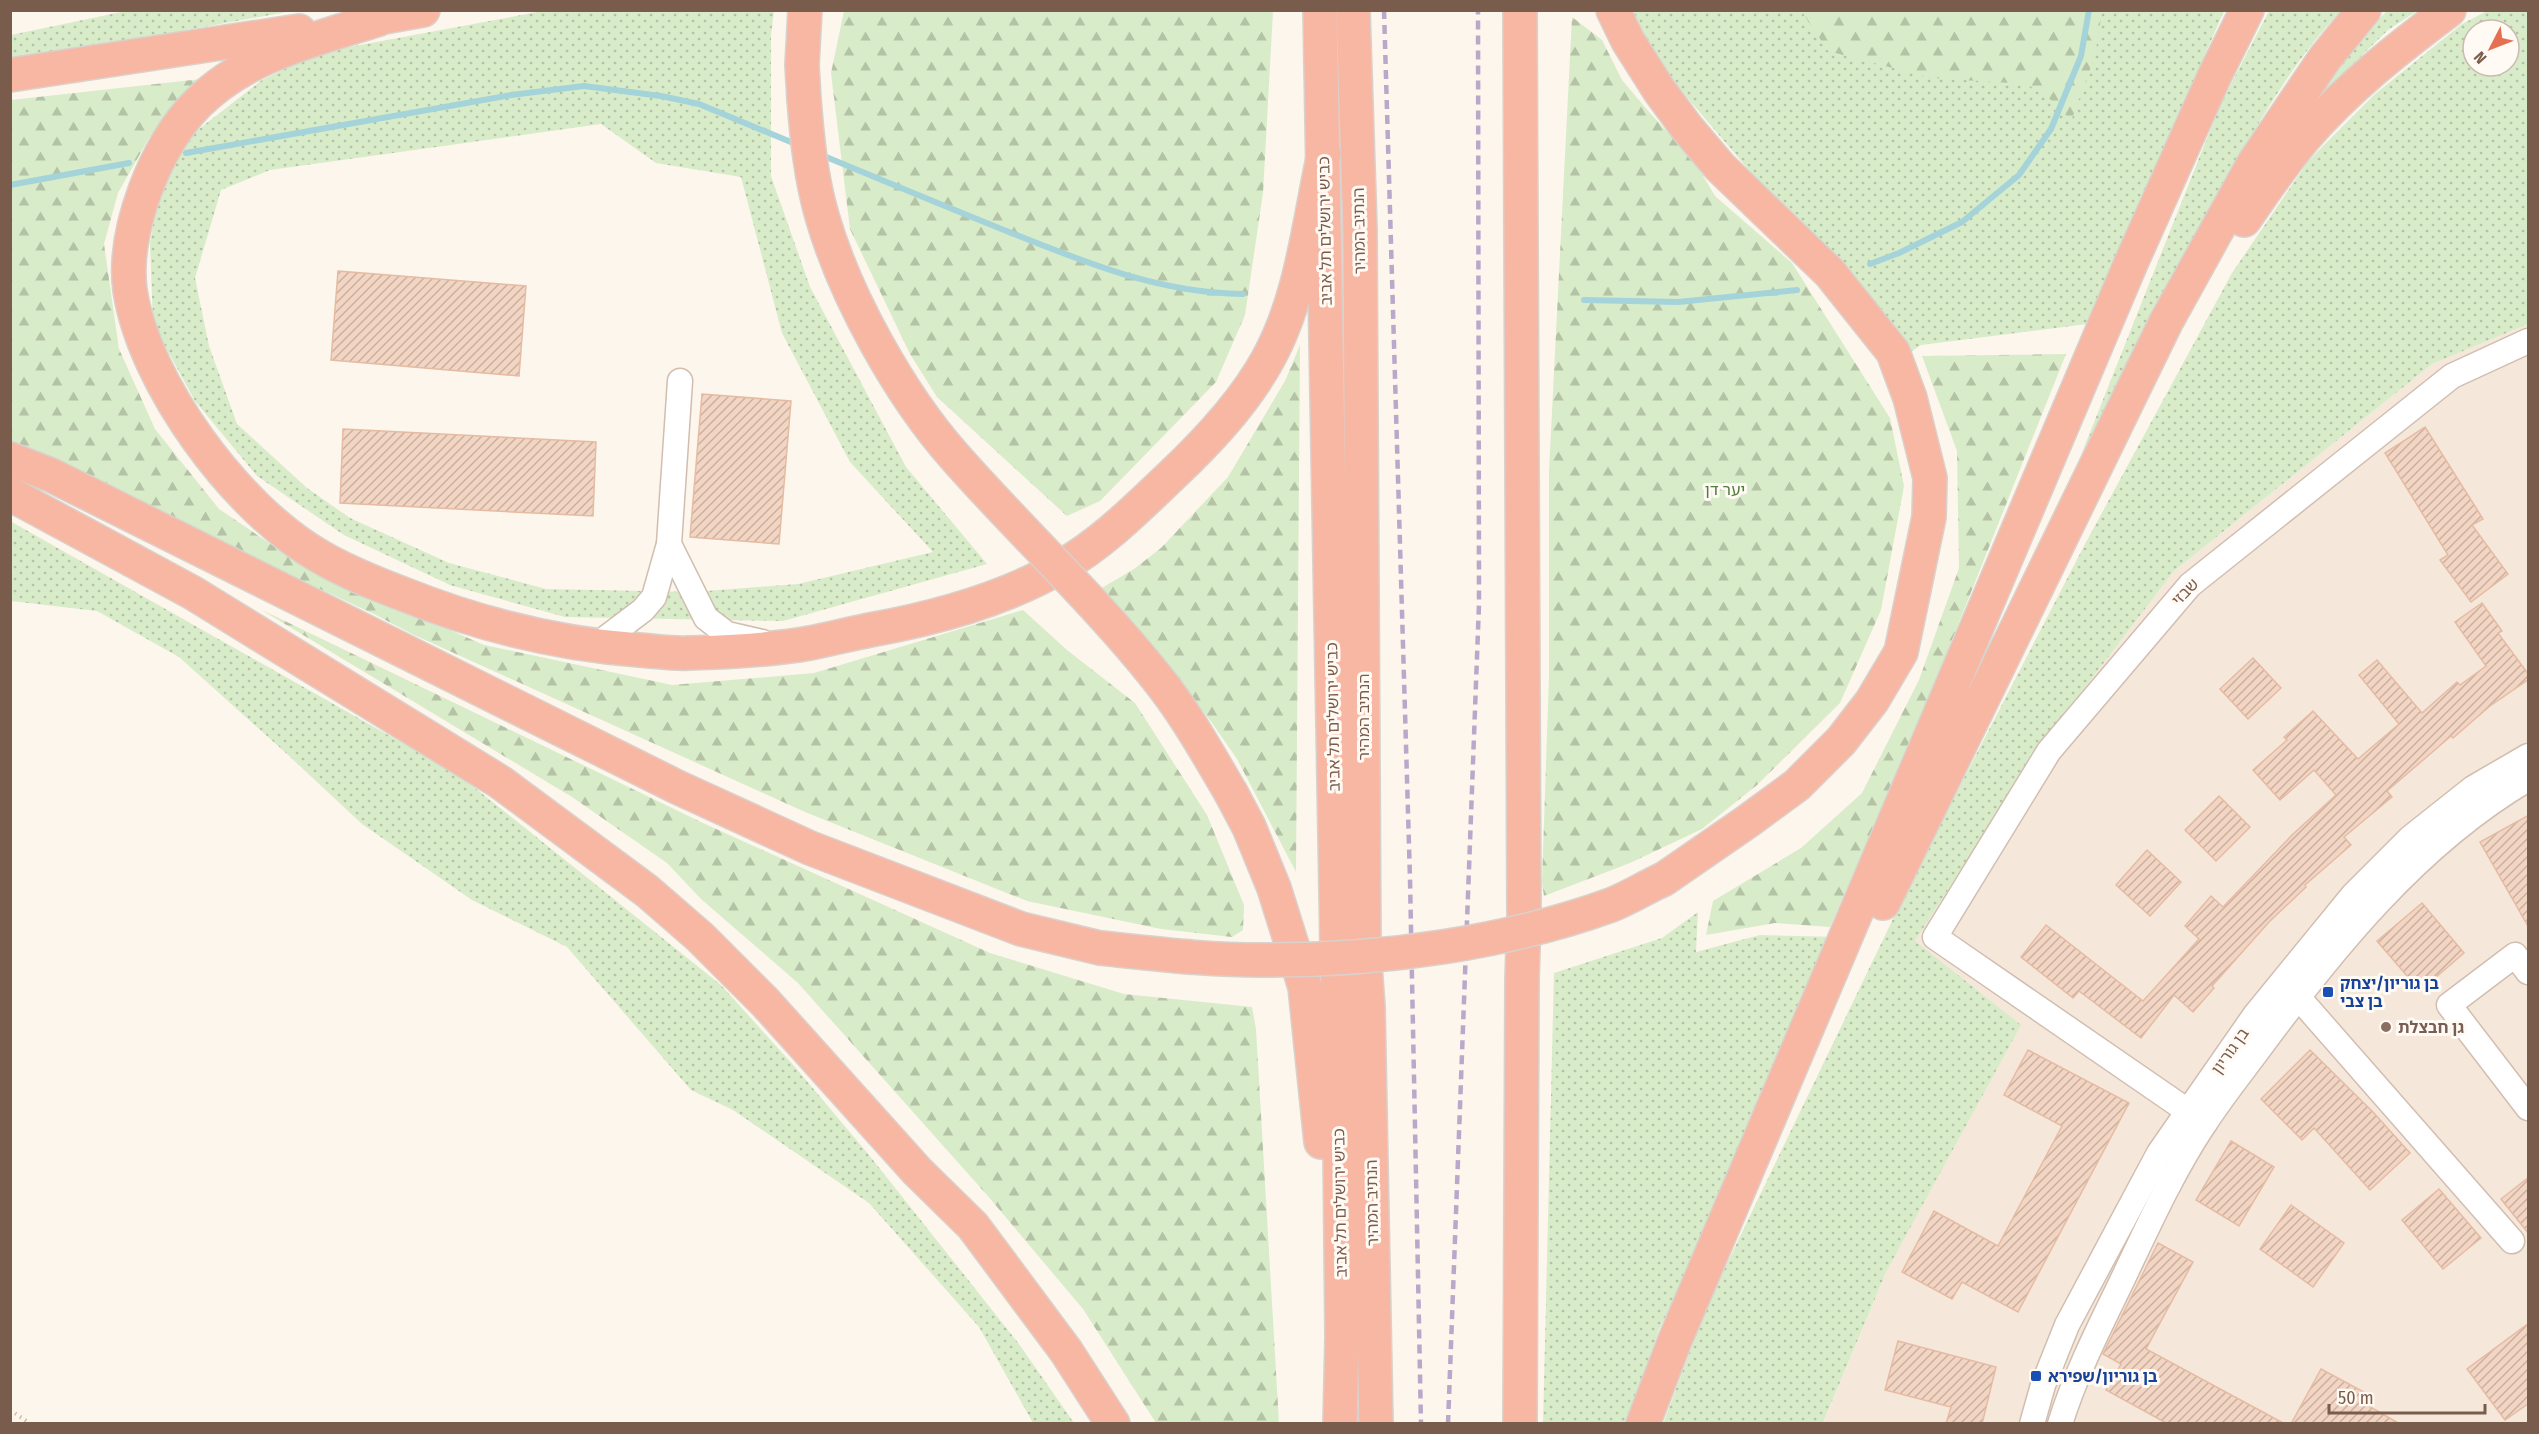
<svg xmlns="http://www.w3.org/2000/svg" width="2539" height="1434" viewBox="0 0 2539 1434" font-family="'Fira Sans Condensed','Noto Sans Hebrew',sans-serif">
<defs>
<pattern id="grass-dots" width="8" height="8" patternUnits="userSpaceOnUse" patternTransform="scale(1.5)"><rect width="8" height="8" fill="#d8ecc9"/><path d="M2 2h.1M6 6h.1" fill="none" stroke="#b4c2a5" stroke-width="1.8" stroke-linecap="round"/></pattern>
<pattern id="forest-firs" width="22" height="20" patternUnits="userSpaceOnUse" patternTransform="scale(1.5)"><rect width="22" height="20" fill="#d8ecc9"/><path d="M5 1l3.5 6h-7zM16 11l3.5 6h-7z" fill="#b4c2a5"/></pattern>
<pattern id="building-hatch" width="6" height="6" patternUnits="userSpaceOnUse" patternTransform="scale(1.5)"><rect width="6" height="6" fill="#f3d5c3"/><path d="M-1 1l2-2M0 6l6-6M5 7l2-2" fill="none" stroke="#cab0a1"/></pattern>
</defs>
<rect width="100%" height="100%" fill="#fdf6ec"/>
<path fill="#f5e8da" d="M2528,324V1423L1823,1424L1887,1270L1915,941L2041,745L2174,571L2432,364Z"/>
<g fill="url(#grass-dots)" fill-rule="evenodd">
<path d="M126,11H292L11,62V35Z"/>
<path d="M543,11H774L771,35V176L810,287L906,467L987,564L783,621L565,617L450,585L344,535L257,476L195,401L153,324L150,244L160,182L190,136L262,80L317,53ZM601,124L656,163L741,177L782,333L850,462L933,552L798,584L694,592L546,589L449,563L350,518L307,488L237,424L209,346L195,278L221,190L270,170Z"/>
<path d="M1629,11H2224L2087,324L1921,345L1908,354L1867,296L1748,169L1668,75L1633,21Z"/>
<path d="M2269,11H2341C2282,72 2236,162 2196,237C2158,309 2119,382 2081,455L2221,103Z"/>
<path d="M2387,11H2417L2388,30L2316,100L2366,31Z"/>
<path d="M2487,11H2528V324L2432,364L2174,571L2041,745L1915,941L2021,1025L1887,1270L1823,1423L1663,1424L1707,1305L1918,867L2084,546L2232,273L2309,160L2375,94L2462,24ZM2473,30H2509V66H2473Z"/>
<path d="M10,521L459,775L721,985L795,1067L869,1155L1019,1344L1074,1423H1033L979,1327L869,1203L733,1110L691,1090L567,947L472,900L362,824L287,754L179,657L97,611L11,601Z"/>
<path d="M1698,912L1696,952L1760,935L1840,937L1745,1148L1659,1330L1627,1423L1543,1424L1554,973L1662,938Z"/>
</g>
<g fill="url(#forest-firs)">
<path d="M1801,10H2102V11L2095,56L2071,121L2054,102L2027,84L1931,78L1828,51Z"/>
<path d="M844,11H1273L1263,193L1245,315L1216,382L1100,501L1067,516L937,397L910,354L850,229L831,73Z"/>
<path d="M1572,17L1602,40L1622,80L1649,112L1693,159L1715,196L1792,263L1890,418L1904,486L1881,610L1840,703L1757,785L1702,829L1630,863L1544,896L1542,882L1549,676V471Z"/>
<path d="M201,79L149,138L118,193L104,244L119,349L155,429L219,509L300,564L484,645L672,685L814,673L1023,610L1067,650L1135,703L1207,815L1244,905L1243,930L1232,937L1161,929L1027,901L805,812L412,634L376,615L11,445V100Z"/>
<path d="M1300,345L1296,872L1237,759L1212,723L1184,687L1100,589L1134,569L1161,548L1228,477L1285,381Z"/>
<path d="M2066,354L1920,720L1830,927L1775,923L1706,935L1713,901L1801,848L1862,793L1919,680L1959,568L1957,451L1922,356Z"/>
<path d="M260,609L703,823L990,953L1124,994L1252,1007L1256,1029L1279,1423H1156L1083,1309L987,1195L798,983L701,899L667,863L572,797Z"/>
</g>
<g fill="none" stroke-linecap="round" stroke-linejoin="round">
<g stroke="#a5d3da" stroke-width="6">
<path d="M186,153L511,95L584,86L661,96L699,104L798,145"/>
<path d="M819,154C884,181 949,208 1014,234C1089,264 1161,293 1243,294"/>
<path d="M10,185L129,163"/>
<path d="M1870,264L1899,253L1962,222L2019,175L2051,129L2081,56L2089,10"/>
<path d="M1584,300L1678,302L1797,290"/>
</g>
</g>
<g fill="url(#building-hatch)" stroke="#e6bba3" stroke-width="1.5">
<path d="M338,271L526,286L519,376L331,360Z"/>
<path d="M702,394L791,401L779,544L690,537Z"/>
<path d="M2425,427L2483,519L2472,525L2508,574L2471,602L2440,560L2448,555L2385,453Z"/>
<path d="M343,429L596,442L593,516L340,503Z"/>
<path d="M2482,603L2502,631L2498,633L2529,675V679L2490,706L2453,738L2451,736L2387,791L2392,797L2344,837L2351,845L2305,885L2306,887L2269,922L2212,986L2214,988L2193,1012L2174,995L2141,1038L2079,991L2073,998L2021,957L2046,925L2143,1001L2199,939L2185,926L2211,896L2223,907L2293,834L2336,795L2314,770L2280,800L2253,770L2287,740L2284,737L2313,711L2358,759L2399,724L2359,675L2377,660L2422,713L2457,682L2460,685L2486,666L2455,622Z"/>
<path d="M2253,658L2281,688L2248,719L2220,689Z"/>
<path d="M2219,796L2250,827L2216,861L2185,830Z"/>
<path d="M2529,815V928L2480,842Z"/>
<path d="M2147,850L2181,882L2150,916L2116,885Z"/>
<path d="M2422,903L2464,953L2420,991L2377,941Z"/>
<path d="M2028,1050L2129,1103L2018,1312L1962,1282L1952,1299L1902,1272L1934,1211L1998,1246L2062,1126L2004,1095Z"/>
<path d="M2310,1050L2373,1112L2410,1153L2370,1190L2314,1128L2302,1140L2261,1099Z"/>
<path d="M2231,1141L2274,1167L2239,1226L2196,1200Z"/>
<path d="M2529,1177V1234L2501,1199Z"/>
<path d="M2439,1189L2481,1238L2443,1269L2402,1220Z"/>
<path d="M2291,1205L2344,1243L2313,1287L2260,1249Z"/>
<path d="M2158,1243L2193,1262L2146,1349L2285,1424H2168L2106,1390L2121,1364L2103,1354Z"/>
<path d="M2529,1323V1403L2505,1420L2467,1369Z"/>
<path d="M1898,1341L1996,1367L1982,1424H1946L1951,1407L1885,1390Z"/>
<path d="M2321,1369L2364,1392L2360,1401L2400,1424H2291Z"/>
</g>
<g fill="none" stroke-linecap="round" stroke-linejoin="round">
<defs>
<g id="minor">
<path d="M669,544L706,618L727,634L762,642"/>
<path d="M594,647L643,610L654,597L669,544L680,381"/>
<path d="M2528,972L2515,955L2449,1005L2528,1108"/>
<path d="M2298,997L2512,1241"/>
<path d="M2205,1123L1935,937L2049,751L2190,585L2452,376L2528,341"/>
<path d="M2032,1424L2043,1385L2067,1325L2159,1153L2255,1015L2353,895L2410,838L2473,788L2528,756"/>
<path d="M2060,1424C2075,1376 2097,1332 2119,1287C2145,1233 2170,1176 2203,1126C2219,1101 2238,1077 2256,1053C2332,950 2417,844 2528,779"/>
</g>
<g id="highway">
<path d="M1320,10L1339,1057L1342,1337L1340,1424"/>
<path d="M1353,10L1360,229L1364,952L1368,1007L1376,1424"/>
<path d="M1613,10L1628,41L1659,90L1687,128L1720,167L1830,273L1893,352L1910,398L1930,478L1929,517L1901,652L1872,701L1841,741L1797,785L1748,821L1664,879"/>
<path d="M379,19C316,39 245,55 197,104C156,144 122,232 130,290C144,384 237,509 319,556C346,572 374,583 403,594C478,624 557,644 639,650C655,651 672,654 689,653C729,652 771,650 810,643C830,639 850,634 870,630C936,618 1003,600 1062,566C1103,543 1137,508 1171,476C1207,442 1244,403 1268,359C1302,298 1309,222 1324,154"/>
<path d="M356,22L423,10"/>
<path d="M10,75L299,31"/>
<path d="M804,99L802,65L805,10"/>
<path d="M2244,220C2263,193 2282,164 2304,138C2346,89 2397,49 2449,10"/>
<path d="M10,459L51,475L677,787L810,848L1021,929L1100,948"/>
<path d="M10,494L193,593L500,782L647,891L700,937L765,1002L917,1171L973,1226L1066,1351L1113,1424"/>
<path d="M1231,793L1249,827L1274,888L1305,987L1321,1142"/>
<path d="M1883,903L2166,322L2254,163L2325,58L2364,10"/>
<path d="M1520,1424L1522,980L1524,916L1520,10"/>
<path d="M1643,1424L1675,1340L2131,263L2214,77L2247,10"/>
</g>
</defs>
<use href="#minor" stroke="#d1beb0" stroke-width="27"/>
<use href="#highway" stroke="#dad1cd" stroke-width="36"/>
<path stroke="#d9b8a5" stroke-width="4" stroke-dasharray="1.5 4.5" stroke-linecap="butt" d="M10,1410L31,1424"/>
<use href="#minor" stroke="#fff" stroke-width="24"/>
<use href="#highway" stroke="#f7b7a3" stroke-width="33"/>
<g stroke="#b9a8c9" stroke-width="4.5" stroke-dasharray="9 6" stroke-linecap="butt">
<path d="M1384,10L1410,879L1421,1424"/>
<path d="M1448,1424L1479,604L1478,10"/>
</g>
<defs>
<g id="highway-bridge">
<path d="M804,99C807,138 811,178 822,216C845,296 900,395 955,457C1021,532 1095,600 1157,678C1186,714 1208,754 1231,793"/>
<path d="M1100,948C1157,954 1214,961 1272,960C1383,960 1506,943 1611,905C1629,898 1646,887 1664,879"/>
</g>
</defs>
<use href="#highway-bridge" stroke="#dad1cd" stroke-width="36" stroke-linecap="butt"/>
<use href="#highway-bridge" stroke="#f7b7a3" stroke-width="33"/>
</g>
<g fill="#1a4fb4" stroke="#fffaf3" stroke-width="2">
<rect x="2322" y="986" width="12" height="12" rx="3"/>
<rect x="2030" y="1370" width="12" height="12" rx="3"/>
</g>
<circle fill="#8d6e63" stroke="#fffaf3" stroke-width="2" cx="2386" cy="1027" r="6"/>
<g text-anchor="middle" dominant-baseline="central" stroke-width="6" stroke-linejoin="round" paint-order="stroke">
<g font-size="16" fill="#7a5c4d" stroke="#fffaf3">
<text transform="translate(1325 231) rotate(-91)">כביש ירושלים תל אביב</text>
<text transform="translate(1359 231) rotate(-91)">הנתיב המהיר</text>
<text transform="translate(2185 592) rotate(-46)">שבזי</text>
<text transform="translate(1333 717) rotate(-91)">כביש ירושלים תל אביב</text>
<text transform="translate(1363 717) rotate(-90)">הנתיב המהיר</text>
<text transform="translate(2230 1051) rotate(-55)">בן גוריון</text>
<text transform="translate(1340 1203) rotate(-91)">כביש ירושלים תל אביב</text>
<text transform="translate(1372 1203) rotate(-91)">הנתיב המהיר</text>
</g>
<g font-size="16" fill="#537a41" stroke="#fffaf3">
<text x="1725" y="489">יער דן</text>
</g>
<g font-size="16" font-weight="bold" fill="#164399" stroke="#fffaf3" text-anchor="start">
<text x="2340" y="983">בן גוריון/יצחק<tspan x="2340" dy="18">בן צבי</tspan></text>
<text x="2048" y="1376">בן גוריון/שפירא</text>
</g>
<g font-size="16" font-weight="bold" fill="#785e54" stroke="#fffaf3" text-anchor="start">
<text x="2398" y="1027">גן חבצלת</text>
</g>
</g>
<rect width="2539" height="1434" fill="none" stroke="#7a5c4d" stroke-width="24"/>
<g transform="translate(2491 48) rotate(228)"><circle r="28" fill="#fffaf3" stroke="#cabbb1" stroke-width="1.5"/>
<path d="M0-4.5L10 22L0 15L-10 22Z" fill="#e76f51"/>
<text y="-9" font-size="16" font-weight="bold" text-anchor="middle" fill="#7a5c4d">N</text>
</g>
<path d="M2329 1404v9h156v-9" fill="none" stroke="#7a5c4d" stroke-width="3"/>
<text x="2338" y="1404" font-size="18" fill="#7a5c4d" stroke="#fffaf3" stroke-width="4.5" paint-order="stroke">50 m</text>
</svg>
